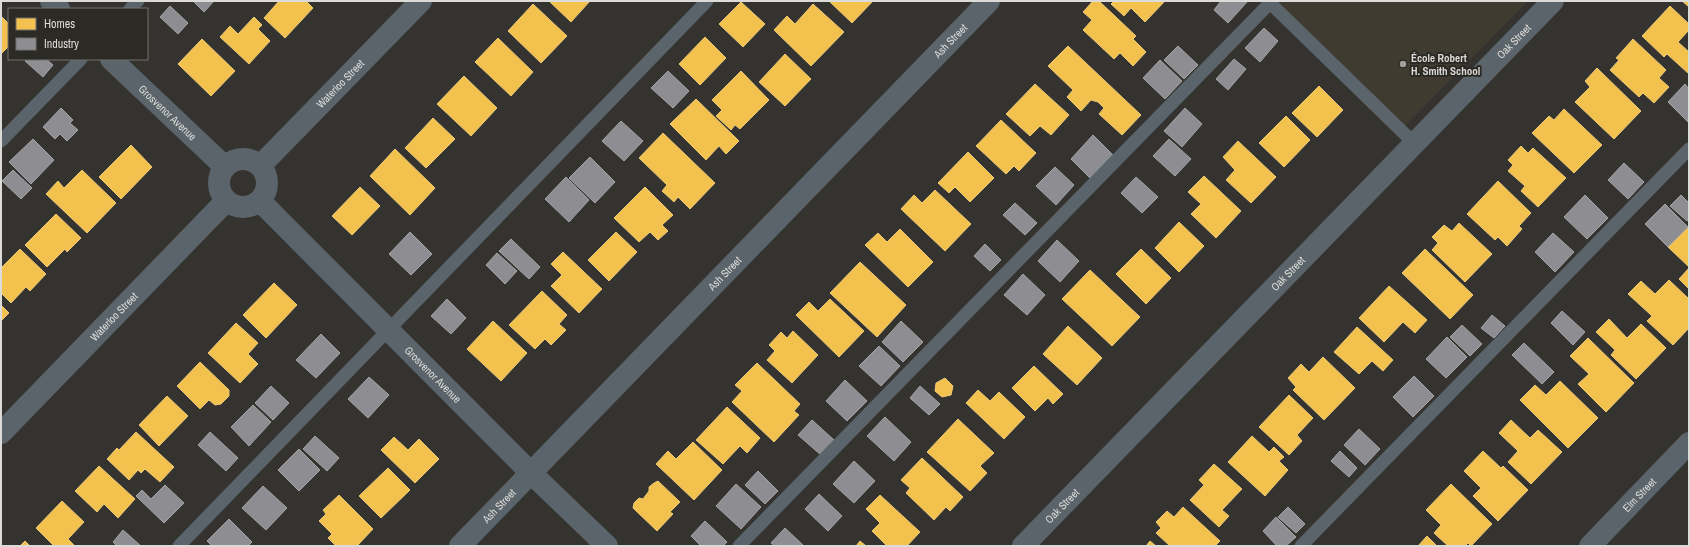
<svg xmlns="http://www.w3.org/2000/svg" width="1690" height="547" viewBox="0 0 1690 547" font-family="'Archivo Narrow',sans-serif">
<rect width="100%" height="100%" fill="#353330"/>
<path fill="#3f3b31" d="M1276,1H1528L1404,127Z"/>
<g fill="#f2c14e" stroke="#ebc977">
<path d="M279,1H306L313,8L285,38L264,18Z"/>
<path d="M549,1H590L571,22Z"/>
<path d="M829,1H873L852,23Z"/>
<path d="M1093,1H1099L1136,36L1133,39L1146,52L1133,66L1120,53L1114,59L1083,30L1092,20L1083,12Z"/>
<path d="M1114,1H1165L1145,22L1131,8L1124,16L1111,4Z"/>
<path d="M1682,1H1689V7Z"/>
<path d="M741,2L765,24L743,47L719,24Z"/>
<path d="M533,4L567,36L541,63L508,31Z"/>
<path d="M813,4L844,32L811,66L774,30L787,16L795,24Z"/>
<path d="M1670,6L1689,24V30L1678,42L1689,52V74L1667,54L1664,57L1642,36Z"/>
<path d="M1,16L9,24V46L1,54Z"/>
<path d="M254,17L262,25L258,29L270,41L249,64L220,37L230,26L238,34Z"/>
<path d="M705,37L726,58L700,85L679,64Z"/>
<path d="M498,38L533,72L511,96L475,62Z"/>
<path d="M202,39L235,71L211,96L178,64Z"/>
<path d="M1633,39L1666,70L1659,78L1669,87L1654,103L1643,93L1639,97L1610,70L1619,60L1616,58Z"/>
<path d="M1068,46L1141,115L1122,135L1099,114L1104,108L1098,102L1091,100L1081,111L1067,97L1073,90L1048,66Z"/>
<path d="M785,54L811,79L785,106L759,82Z"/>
<path d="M1597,68L1641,111L1614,139L1575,102L1590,87L1585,81Z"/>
<path d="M741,71L769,100L740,129L735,125L731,130L716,116L722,110L712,100Z"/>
<path d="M464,76L497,108L471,136L437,104Z"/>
<path d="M1035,84L1069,115L1051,135L1040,126L1030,136L1006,114Z"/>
<path d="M1319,86L1343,110L1317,137L1292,113Z"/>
<path d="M696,99L739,141L726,154L719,146L706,160L670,124Z"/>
<path d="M1564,109L1602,145L1574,173L1532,133L1549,116L1554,120Z"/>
<path d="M1286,116L1310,140L1284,167L1259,143Z"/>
<path d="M433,118L455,139L426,168L405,148Z"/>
<path d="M1001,120L1036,153L1019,171L1014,166L1006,174L976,146Z"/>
<path d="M663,133L715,183L690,209L678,197L674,202L662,191L667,185L639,158Z"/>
<path d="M1238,141L1276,177L1251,203L1226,180L1235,170L1223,157Z"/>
<path d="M131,145L152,167L121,199L99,177Z"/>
<path d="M1521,146L1528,153L1533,148L1566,178L1538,207L1521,191L1525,186L1508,171L1513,165L1508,160Z"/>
<path d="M395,149L435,188L410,215L370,176Z"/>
<path d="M968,152L994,178L970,202L955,187L949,193L938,183Z"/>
<path d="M82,170L116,203L87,233L46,194L58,181L64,188Z"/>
<path d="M1204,176L1241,211L1216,238L1191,214L1201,204L1188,192Z"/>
<path d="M1498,181L1531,213L1519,226L1522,229L1507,246L1498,237L1495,240L1467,214Z"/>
<path d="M360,187L380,206L352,235L332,216Z"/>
<path d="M645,187L673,215L662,225L668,231L658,240L650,232L639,242L614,218Z"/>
<path d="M935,190L971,224L945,251L901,209L914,195L922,203Z"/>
<path d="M56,214L81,238L67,252L65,249L47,267L25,245Z"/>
<path d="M1179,222L1204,246L1179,272L1155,248Z"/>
<path d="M1459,223L1492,254L1465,282L1432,250L1438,243L1432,237L1444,225L1452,231Z"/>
<path d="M1688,227H1689V267L1668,247Z"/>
<path d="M900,229L933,262L908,287L865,245L878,233L887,242Z"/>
<path d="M616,232L637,252L609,281L588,260Z"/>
<path d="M20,249L46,274L30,291L26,287L11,303L1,293V268Z"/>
<path d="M1141,249L1171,278L1146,304L1116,274Z"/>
<path d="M1425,249L1473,295L1450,319L1402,273Z"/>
<path d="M563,252L602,289L579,313L551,286L562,275L551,264Z"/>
<path d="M860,262L906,305L877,337L830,293Z"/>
<path d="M1689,268V289L1679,279Z"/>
<path d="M1090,270L1140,317L1112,346L1062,299Z"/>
<path d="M1669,280L1689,299V328L1673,345L1647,321L1652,316L1628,294L1641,281L1655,294Z"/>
<path d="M274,283L297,305L266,338L243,315Z"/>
<path d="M1389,286L1427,320L1415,333L1403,322L1384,342L1359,318Z"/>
<path d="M542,291L567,315L559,324L566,330L551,345L545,339L535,349L509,325Z"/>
<path d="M830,299L864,331L839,357L796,315L809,302L818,311Z"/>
<path d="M1,305L9,313L1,321Z"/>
<path d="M1609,319L1627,338L1641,324L1666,348L1636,379L1611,355L1615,350L1596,332Z"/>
<path d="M493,321L527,353L501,381L467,349Z"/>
<path d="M236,323L258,343L248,354L258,364L240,383L208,353Z"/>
<path d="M1068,326L1102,358L1077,385L1043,354Z"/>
<path d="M1357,327L1393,360L1383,371L1372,361L1359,374L1334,352Z"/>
<path d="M793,331L818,355L792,383L767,360L775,351L769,345L781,332L787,338Z"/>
<path d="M1588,338L1634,383L1606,412L1578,384L1589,374L1570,356Z"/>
<path d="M1323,357L1355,388L1324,420L1293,390L1296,387L1288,378L1301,364L1309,372Z"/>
<path d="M200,362L229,390V396L221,404L215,405L209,400L200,409L177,386Z"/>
<path d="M757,363L800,404L794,411L799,415L774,442L732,402L742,391L735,385Z"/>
<path d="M1034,366L1063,394L1053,404L1048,398L1035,411L1012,388Z"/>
<path d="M945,378L953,386L951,395L942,397L935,391L936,383Z"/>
<path d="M1560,381L1598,418L1568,448L1520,400L1535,385L1546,395Z"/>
<path d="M978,390L990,401L999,392L1025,417L1004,439L966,403Z"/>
<path d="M1289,395L1313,418L1297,435L1302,441L1289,455L1259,427Z"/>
<path d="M167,396L188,416L159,446L139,425Z"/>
<path d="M727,407L760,438L747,453L740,446L723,464L696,440Z"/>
<path d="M958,419L994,453L980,466L987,473L970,491L927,452Z"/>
<path d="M1511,420L1530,438L1538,430L1562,452L1531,484L1508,462L1518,451L1499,433Z"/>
<path d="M136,432L174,467L160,482L145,469L141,473L138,470L129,480L107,459L117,448L119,450Z"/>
<path d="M1252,436L1269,452L1274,447L1284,457L1279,461L1288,470L1265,496L1228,462Z"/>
<path d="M394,437L408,450L419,439L439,459L415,483L381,450Z"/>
<path d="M693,442L722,470L694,500L656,464L668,451L676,459Z"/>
<path d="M1483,451L1501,468L1503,466L1528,490L1498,521L1473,496L1481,488L1464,471Z"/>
<path d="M922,458L963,497L950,511L946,507L934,520L906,493L910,488L901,480Z"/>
<path d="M1214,464L1242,489L1222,510L1229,516L1219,527L1190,500L1204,485L1199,480Z"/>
<path d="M99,466L135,499L118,518L104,504L97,512L75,491Z"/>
<path d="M388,468L410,490L381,518L359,496Z"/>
<path d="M658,481L680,502L670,512L673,514L657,531L633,508L634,503L639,498L643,499L649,491V487L654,483Z"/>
<path d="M1451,484L1492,524L1471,546L1468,543L1465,546H1448L1434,533L1441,525L1426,510Z"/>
<path d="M339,495L373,529L357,546H336L328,538L332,534L319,521L326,514L323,510Z"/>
<path d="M880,495L920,532L907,546H887L872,531L880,523L866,509Z"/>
<path d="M62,501L84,522L68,539L74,545L73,546H54L36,528Z"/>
<path d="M1183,507L1220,541L1215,546H1170L1156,533L1161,528L1156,522L1167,511L1174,517Z"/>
<path d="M1427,536L1437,546H1418Z"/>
<path d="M25,541L30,546H20Z"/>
<path d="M860,541L866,546H856Z"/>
<path d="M1150,541L1156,546H1146Z"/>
</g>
<g fill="#8d8d92" stroke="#a5a4a7">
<path d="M193,1H214L204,12Z"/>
<path d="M1221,1H1245L1247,2L1228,23L1214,10Z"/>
<path d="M170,6L188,23L178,34L160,17Z"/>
<path d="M1264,28L1278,41L1260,62L1245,48Z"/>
<path d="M1178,46L1198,65L1184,79L1164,60Z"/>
<path d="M27,59H46L53,65L43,77L25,61Z"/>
<path d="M1234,59L1246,69L1228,90L1216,79Z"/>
<path d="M1160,60L1182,81L1165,99L1143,78Z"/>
<path d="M668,71L689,91L673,108L651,88Z"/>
<path d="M1685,84L1689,89L1688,122L1668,102Z"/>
<path d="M61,108L73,120L70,123L78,130L67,141L60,134L55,139L43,127Z"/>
<path d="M1185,108L1202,124L1182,147L1164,131Z"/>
<path d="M621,121L643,141L624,161L602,141Z"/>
<path d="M1093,135L1113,155L1090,178L1071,159Z"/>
<path d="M33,139L54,160L31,184L9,162Z"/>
<path d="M1169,139L1191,159L1175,176L1153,156Z"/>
<path d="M590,157L615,182L595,203L569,178Z"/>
<path d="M1624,163L1644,182L1628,199L1608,180Z"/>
<path d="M1055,167L1074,185L1056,205L1036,186Z"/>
<path d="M13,170L32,188L21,199L2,181Z"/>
<path d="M566,177L589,200L569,222L545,199Z"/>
<path d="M1136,177L1158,197L1142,213L1121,193Z"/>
<path d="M1585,195L1608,218L1587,239L1564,217Z"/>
<path d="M1681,195L1689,203V218L1687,221L1670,206Z"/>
<path d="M1015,203L1037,223L1025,235L1003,215Z"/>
<path d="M1665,204L1688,227L1668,247L1645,224Z"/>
<path d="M410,232L432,254L411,275L389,254Z"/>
<path d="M1553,233L1574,252L1555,272L1535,252Z"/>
<path d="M511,239L540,267L529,279L499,251Z"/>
<path d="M1057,240L1079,261L1060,282L1038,261Z"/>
<path d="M985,244L1001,260L990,271L974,256Z"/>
<path d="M497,253L517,271L505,284L486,265Z"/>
<path d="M1023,274L1045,295L1027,315L1004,295Z"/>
<path d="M447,299L466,318L451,334L431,316Z"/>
<path d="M1562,311L1585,332L1573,345L1551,323Z"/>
<path d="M1492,315L1505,326L1494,338L1481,328Z"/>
<path d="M901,321L923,342L903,362L882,342Z"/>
<path d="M1462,325L1482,344L1470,356L1450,337Z"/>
<path d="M321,334L340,353L316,378L296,360Z"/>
<path d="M1447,337L1467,357L1446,378L1426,359Z"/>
<path d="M1524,343L1554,372L1542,384L1512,355Z"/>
<path d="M879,346L900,366L881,386L859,366Z"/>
<path d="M1414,376L1434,396L1413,417L1393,397Z"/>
<path d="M369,377L389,395L368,418L348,399Z"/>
<path d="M845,380L867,401L847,421L826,401Z"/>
<path d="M271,386L289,403L273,420L255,403Z"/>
<path d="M920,386L940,404L929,415L910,398Z"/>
<path d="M253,405L271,422L249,446L231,427Z"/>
<path d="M885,417L911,442L894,461L867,436Z"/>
<path d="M812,420L834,440L821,455L798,435Z"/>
<path d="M1359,429L1380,449L1365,465L1344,445Z"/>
<path d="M210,432L238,458L226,471L198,445Z"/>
<path d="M315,436L339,458L327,471L303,449Z"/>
<path d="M299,449L320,470L299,491L278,470Z"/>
<path d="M1340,451L1357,468L1349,477L1331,461Z"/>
<path d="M854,461L875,481L854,503L833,484Z"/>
<path d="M758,471L778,491L765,504L745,485Z"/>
<path d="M736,484L761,507L741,529L716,506Z"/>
<path d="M165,485L184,503L164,523L136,496L142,490L151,499Z"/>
<path d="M263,486L287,508L266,530L242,508Z"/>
<path d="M819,494L842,516L828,531L805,509Z"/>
<path d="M1288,507L1305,524L1296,533L1278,517Z"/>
<path d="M1276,517L1296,537L1286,546H1277L1263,531Z"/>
<path d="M229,519L252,542L248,546H212L207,541Z"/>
<path d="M705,521L727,542L723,546H701L691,536Z"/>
<path d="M785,528L804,546H775L771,543Z"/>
<path d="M123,530L141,546H117L113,542Z"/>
</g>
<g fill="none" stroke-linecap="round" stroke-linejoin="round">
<g stroke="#5a646a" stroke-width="13">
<path d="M1268,1L1415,144"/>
<path d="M130,9L138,1"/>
<path d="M1,141L81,59"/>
<path d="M179,546L707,1"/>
<path d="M739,546L1270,3"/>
<path d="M1301,546L1689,149"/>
</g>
<g stroke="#5a646a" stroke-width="22">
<path d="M51,1L59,9"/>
<path id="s1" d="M111,59L225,167"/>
<circle cx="243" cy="183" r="24"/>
<path id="s2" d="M260,166L421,1"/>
<path id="s3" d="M260,201L531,473L607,546"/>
<path id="s4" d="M1,433L226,201"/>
<path id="s5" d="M460,546L989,1"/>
<path id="s6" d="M1023,546L1553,1"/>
<path id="s7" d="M1590,546L1689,443"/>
</g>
</g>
<circle fill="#a2a09d" stroke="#2c2a25" stroke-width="1.5" cx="1403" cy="64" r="4"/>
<g text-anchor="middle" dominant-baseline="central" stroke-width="4" stroke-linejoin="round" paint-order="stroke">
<g font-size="11" fill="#dcdbd8" stroke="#2c2a25">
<text stroke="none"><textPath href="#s5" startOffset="704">Ash Street</textPath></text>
<text stroke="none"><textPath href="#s6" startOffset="704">Oak Street</textPath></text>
<text stroke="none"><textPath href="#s2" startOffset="115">Waterloo Street</textPath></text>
<text stroke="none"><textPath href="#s1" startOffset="78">Grosvenor Avenue</textPath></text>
<text stroke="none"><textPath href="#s6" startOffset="380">Oak Street</textPath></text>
<text stroke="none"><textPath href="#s5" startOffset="380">Ash Street</textPath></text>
<text stroke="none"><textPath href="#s4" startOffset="162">Waterloo Street</textPath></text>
<text stroke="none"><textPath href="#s3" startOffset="245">Grosvenor Avenue</textPath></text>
<text stroke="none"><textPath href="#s7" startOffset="71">Elm Street</textPath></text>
<text stroke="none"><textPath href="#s5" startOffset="56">Ash Street</textPath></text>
<text stroke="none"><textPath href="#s6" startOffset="56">Oak Street</textPath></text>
</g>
<g font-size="11" font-weight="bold" fill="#dcdbd8" stroke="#2c2a25" text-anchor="start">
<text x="1411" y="58">École Robert<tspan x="1411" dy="13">H. Smith School</tspan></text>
</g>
</g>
<rect width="1690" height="547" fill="none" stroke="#dcdbd8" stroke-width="4"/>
<rect x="8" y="8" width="140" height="52" fill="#2c2a25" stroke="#72716d"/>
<rect x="16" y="18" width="20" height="12" fill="#f2c14e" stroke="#72716d"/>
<text x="44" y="28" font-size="12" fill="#dcdbd8">Homes</text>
<rect x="16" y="38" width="20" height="12" fill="#8d8d92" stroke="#72716d"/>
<text x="44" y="48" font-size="12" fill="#dcdbd8">Industry</text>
</svg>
